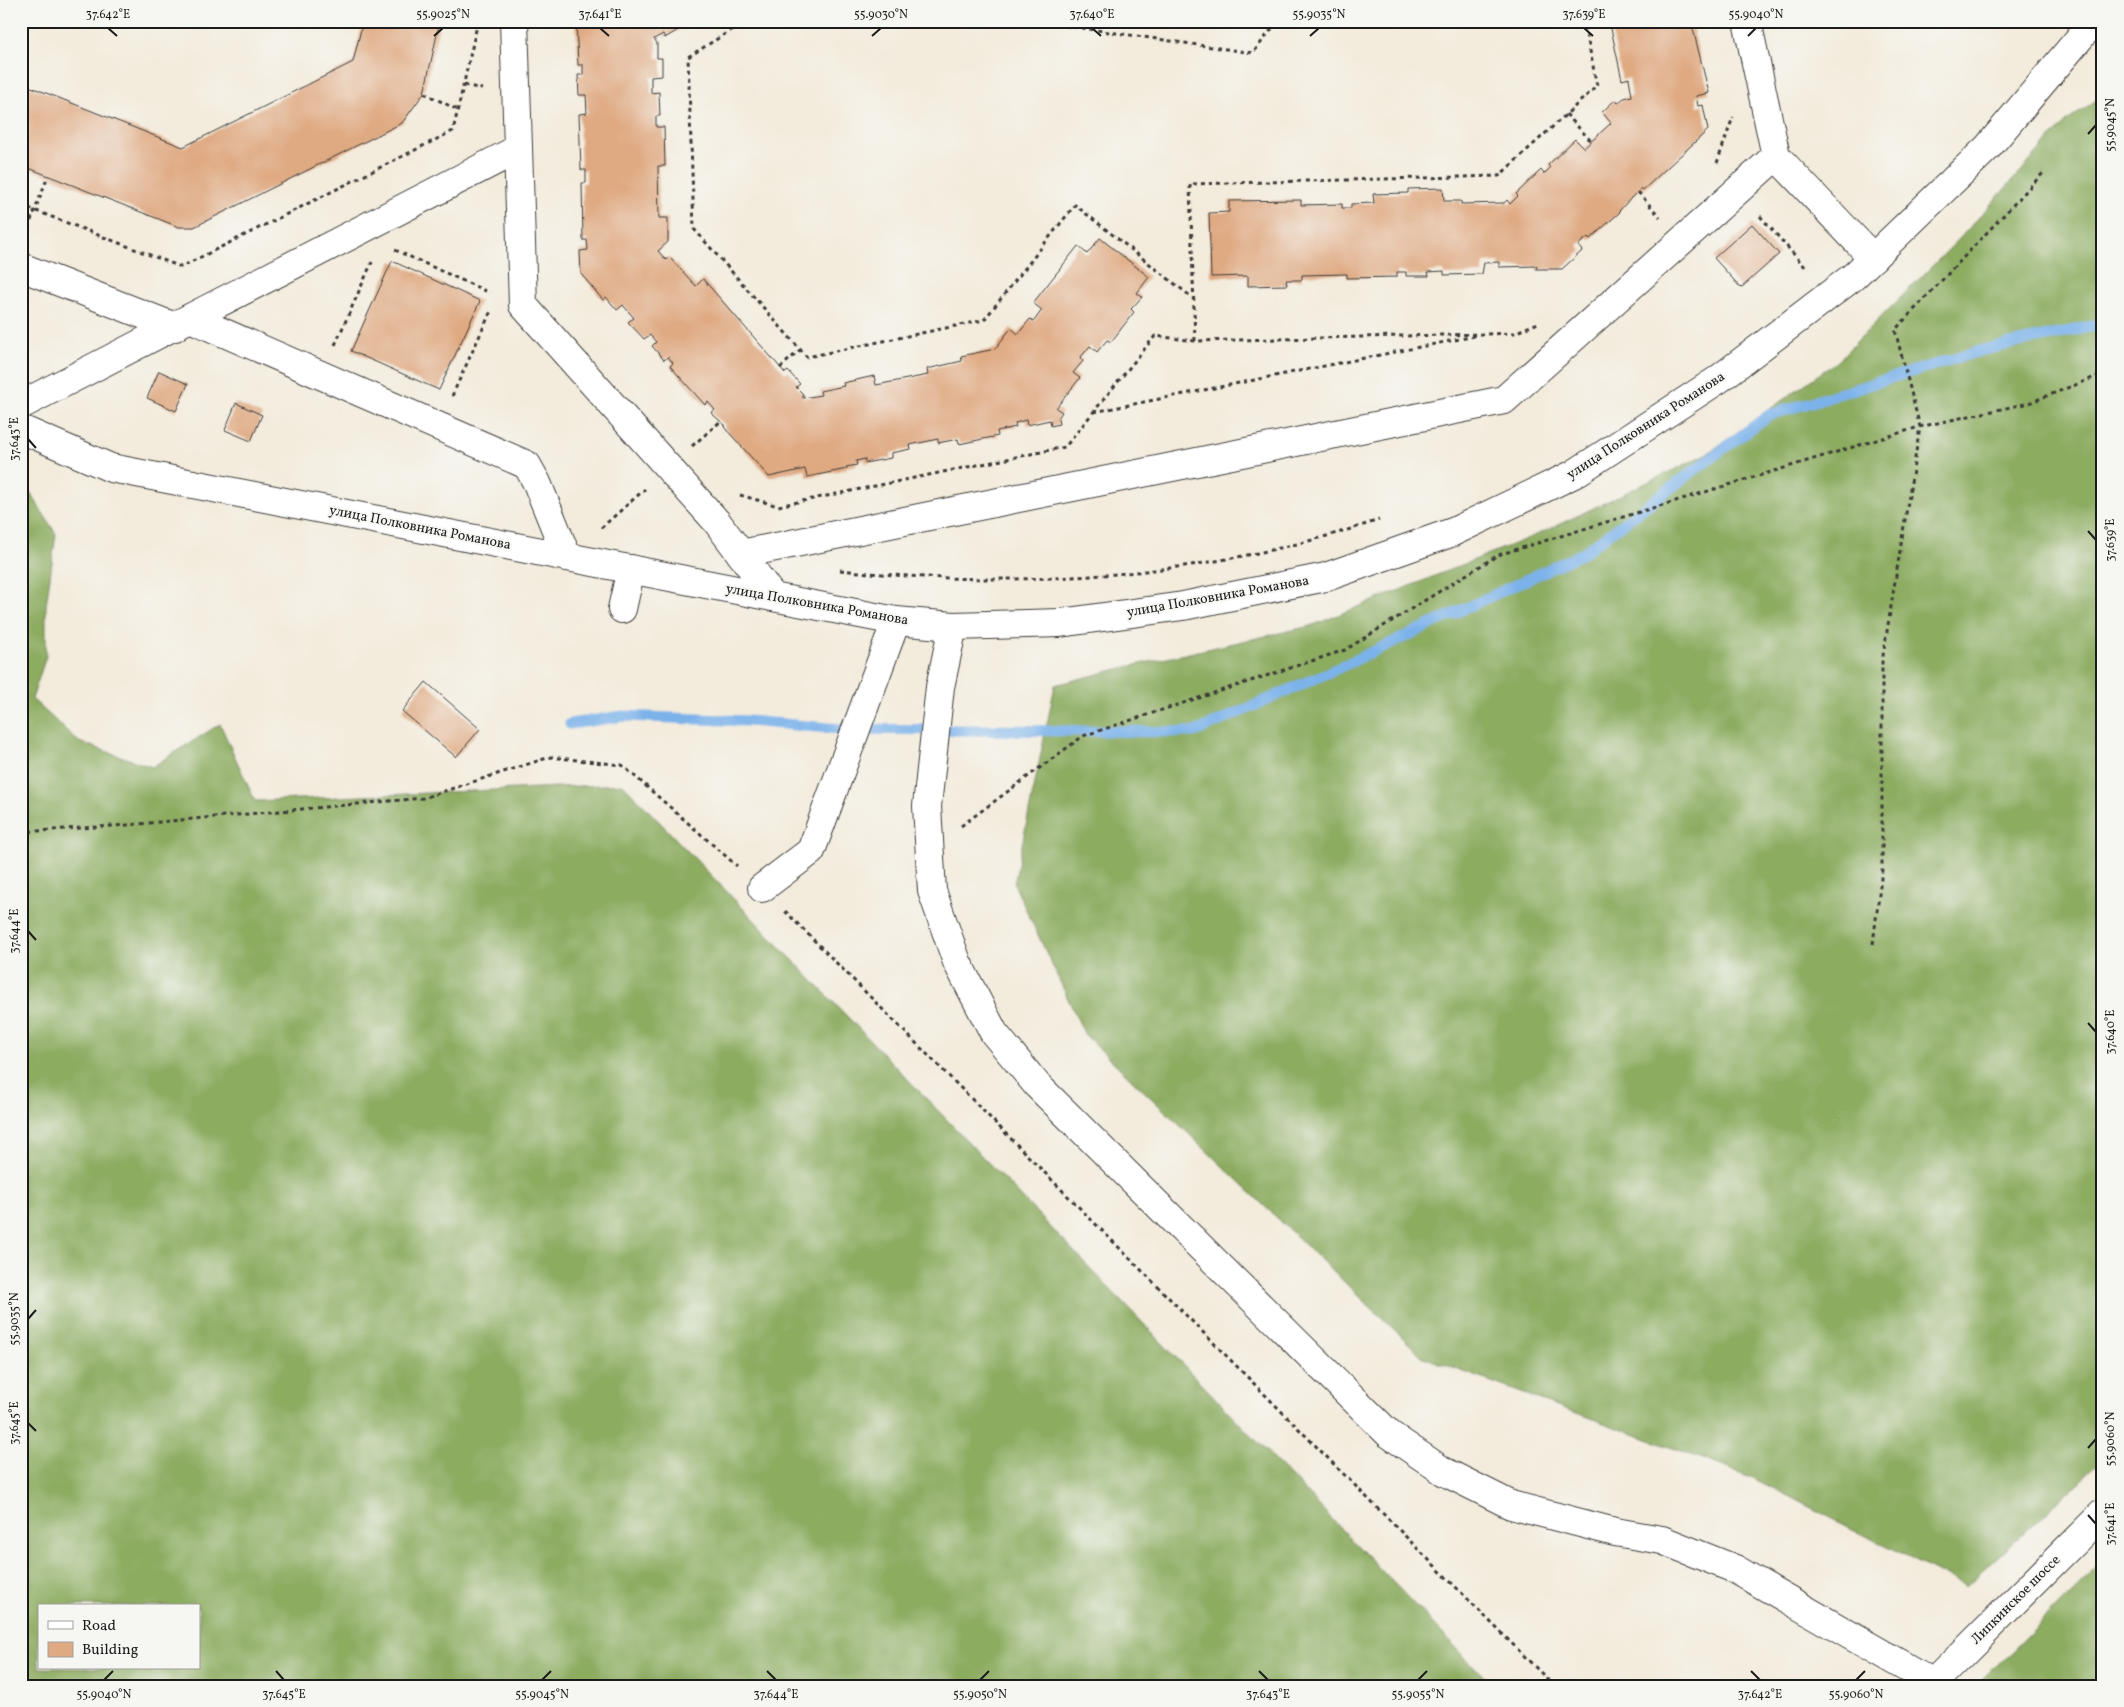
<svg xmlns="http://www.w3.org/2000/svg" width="2124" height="1707" viewBox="0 0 2124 1707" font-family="Vollkorn,serif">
<rect width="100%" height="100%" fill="#f6f6f2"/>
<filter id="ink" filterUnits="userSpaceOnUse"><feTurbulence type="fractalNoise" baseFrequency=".02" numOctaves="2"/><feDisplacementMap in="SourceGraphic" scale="10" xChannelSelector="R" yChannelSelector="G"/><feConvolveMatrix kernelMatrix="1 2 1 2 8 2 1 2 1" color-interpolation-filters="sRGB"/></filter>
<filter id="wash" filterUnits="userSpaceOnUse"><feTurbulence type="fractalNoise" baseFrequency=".0096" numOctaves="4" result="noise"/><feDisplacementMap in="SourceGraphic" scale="20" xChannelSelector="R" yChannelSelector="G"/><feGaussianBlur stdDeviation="1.12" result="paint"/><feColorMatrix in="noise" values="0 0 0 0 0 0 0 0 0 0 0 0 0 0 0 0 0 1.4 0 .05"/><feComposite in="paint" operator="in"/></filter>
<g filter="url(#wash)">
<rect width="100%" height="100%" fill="#f3ebdb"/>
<g fill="#8cac60" stroke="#54643e" fill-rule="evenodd">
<path d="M2103,95V1460L1966,1587L1749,1476L1423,1357L1085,1035L1014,884L1055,685L1122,668L1311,626L1541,533L1707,454L1836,362L1959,239L2066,122Z"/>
<path d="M30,492L56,534L46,606V656L32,699L79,742L152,767L220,724L255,801L623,784L1493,1686H21V504ZM39,1606H199V1668H39Z"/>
<path d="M2103,1561V1686H1977Z"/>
</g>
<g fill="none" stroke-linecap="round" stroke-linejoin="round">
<path stroke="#7bb2ea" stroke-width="11" d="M570,724L623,716L748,721L841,729L1195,732L1334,670L1583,553L1769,415L1983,350L2103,324"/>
</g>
<g id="blocks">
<g fill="#dfa981">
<path d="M363,21H440L424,93L402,123L194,227H179L21,165V83L183,147L353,62Z"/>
<path d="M576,21H693L665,38L663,34L654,39L657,43V58H662V76L651,77V93L659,92L660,116H656V127H664L665,166H658L659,218H668V242L658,251L666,260L669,257L696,286L703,279L785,373L788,371L800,384L796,387L803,394V398L821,395L820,391L844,386L843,383L874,376L876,385L928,375L927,369L962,361L961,356L995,349L1011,328L1018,334L1030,319L1034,321L1042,310L1033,303L1078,246L1087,254L1100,238L1149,277L1137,293L1142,297L1131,309L1134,312L1111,342L1107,340L1097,352L1090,346L1080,358L1083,361L1073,373L1080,378L1056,408L1062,412L1058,418L1059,424L1051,426L1050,420L1027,425L1026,420L1015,423L1016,427L997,431L998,436L959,444L958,439L938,443V439L910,445L911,449L891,453V458L865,463V459L856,461L857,465L846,467L847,469L807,477L805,469L769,477L724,427L725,425L711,413L715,410L708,402L705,405L670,366L673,363L668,357L664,360L652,346L656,342L650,335L644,339L628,322L634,318L623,305L617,310L606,297L603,300L581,274L580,251L588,250L587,240H583L582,183H586V170H581L579,114L587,113L586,95H579L578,75H583V65H578Z"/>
<path d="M1616,21H1691L1709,93L1696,96L1698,106L1703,105L1708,130L1643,190L1641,188L1631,198L1619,211L1620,212L1590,239L1588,237L1578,245L1582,251L1562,269H1536L1537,266L1499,267V262L1484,263L1482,274L1444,275V271L1428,272L1429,276H1406V272H1397V277L1347,278V274L1302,275V280H1286L1287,285L1248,286V276L1211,277L1209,213L1229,212V201L1301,200V205L1342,204V208H1351V204L1374,203L1373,194L1408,193V189L1443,188L1444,201H1461V204L1504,203L1507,200L1510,204L1518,196L1516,194L1541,170L1544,174L1550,168L1548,165L1575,139L1584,148L1611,123L1602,112L1615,100L1618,103L1624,98L1632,96L1629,78L1622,80L1610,24Z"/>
<path d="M1752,224L1779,254L1741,288L1714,258Z"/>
<path d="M392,261L480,301L439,390L351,351Z"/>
<path d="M159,371L188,384L176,411L147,398Z"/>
<path d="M236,403L262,415L251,441L225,430Z"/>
<path d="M426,682L480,729L456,757L402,711Z"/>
</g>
</g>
</g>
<g filter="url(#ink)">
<use href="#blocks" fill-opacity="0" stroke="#3c3b39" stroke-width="1"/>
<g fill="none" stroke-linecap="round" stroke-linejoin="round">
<defs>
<g id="minor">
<path d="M514,21L523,305L717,522L773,597"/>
<path d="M1747,21L1776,156L1873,258"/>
<path d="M21,267L175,327"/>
<path d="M190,318L527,465L537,483L567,557"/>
<path d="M21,405L518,149"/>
<path d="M21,429L111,468L896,621L953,626L1060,623L1183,606L1326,577L1453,532L1574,474L1719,379L1854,276L1988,147L2094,21"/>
<path d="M741,554L1504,400L1776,156"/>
<path d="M622,609L631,569"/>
<path d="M953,626L940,687L927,806L932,891L957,962L994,1033L1037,1085L1389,1434L1443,1471L1511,1505L1615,1532L1662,1540L1735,1569L1933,1683"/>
<path d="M762,888L811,851L896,621"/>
<path d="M1930,1686L2103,1513"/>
</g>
</defs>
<use href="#minor" stroke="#3c3b39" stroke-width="30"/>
<g stroke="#3c3b39" stroke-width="3" stroke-dasharray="4 4" stroke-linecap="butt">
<path d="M746,21L688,57L694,229L807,357L984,320L1075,205L1194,299"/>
<path d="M1034,21L1253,53L1278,21"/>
<path d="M464,85L482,89"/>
<path d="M424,93L458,110"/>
<path d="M1566,114L1591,141"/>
<path d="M1717,163L1733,117"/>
<path d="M1638,192L1660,217"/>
<path d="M21,205L181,267L453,131L478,21"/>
<path d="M1760,216L1807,269"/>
<path d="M25,236L48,176"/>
<path d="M395,250L490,293"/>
<path d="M1195,341L1190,184L1499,176L1597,86L1584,21"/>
<path d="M335,345L372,262"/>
<path d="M780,368L800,350"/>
<path d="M452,396L491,311"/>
<path d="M1094,412L1475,336"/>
<path d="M692,446L721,421"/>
<path d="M740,495L778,506L1065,447L1155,336L1195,341L1485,334L1514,333L1538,323"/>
<path d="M601,528L645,489"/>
<path d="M840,570C1021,590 1206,578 1379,520"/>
<path d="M961,826L1083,736L1345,650L1498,555L1919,427L2029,403L2103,374"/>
<path d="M21,832L127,825L423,798L550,757L622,765L737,866"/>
<path d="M785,911L1554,1686"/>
<path d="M1873,944L1882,870V662L1920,427L1895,330L2045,171"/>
</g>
<use href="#minor" stroke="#fff" stroke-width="28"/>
</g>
</g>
<path fill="none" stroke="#1c1c1c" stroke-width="2" d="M108,28L117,36M600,28L609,36M1092,28L1101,36M1584,28L1593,36M434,36L443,28M872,36L881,28M1310,36L1319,28M1748,36L1756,28M2088,134L2096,125M28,439L36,448M2088,531L2096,540M28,931L36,940M2088,1023L2096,1032M28,1319L36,1310M28,1423L36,1431M2088,1448L2096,1439M2088,1515L2096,1524M276,1671L284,1680M767,1671L776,1680M1259,1671L1268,1680M1751,1671L1760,1680M104,1680L113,1671M542,1680L551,1671M980,1680L989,1671M1418,1680L1427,1671M1856,1680L1865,1671"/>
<g text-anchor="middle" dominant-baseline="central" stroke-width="4" stroke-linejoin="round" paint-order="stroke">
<g font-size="14" fill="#1c1c1c" stroke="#f6f6f2">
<text transform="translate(1646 426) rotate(-33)">улица Полковника Романова</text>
<text transform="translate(420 528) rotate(11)">улица Полковника Романова</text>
<text transform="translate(1218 597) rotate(-10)">улица Полковника Романова</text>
<text transform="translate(817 605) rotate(10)">улица Полковника Романова</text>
<text transform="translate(2016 1600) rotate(-45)">Липкинское шоссе</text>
</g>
</g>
<rect width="2124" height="1707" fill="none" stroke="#f6f6f2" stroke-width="55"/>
<rect x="38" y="1604" width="162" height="65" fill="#f6f6f2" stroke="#9f9f9c"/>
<rect x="48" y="1621" width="25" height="8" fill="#ffffff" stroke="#9f9f9c"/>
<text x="82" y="1630" font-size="15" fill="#1c1c1c">Road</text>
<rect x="48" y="1642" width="25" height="15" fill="#dfa981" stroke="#9f9f9c"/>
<text x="82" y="1654" font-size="15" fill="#1c1c1c">Building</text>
<rect x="28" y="28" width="2068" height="1652" fill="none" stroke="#1c1c1c" stroke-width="2"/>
<g font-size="12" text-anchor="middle" fill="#1c1c1c">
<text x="108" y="18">37.642°E</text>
<text x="443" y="18">55.9025°N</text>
<text x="600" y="18">37.641°E</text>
<text x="881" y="18">55.9030°N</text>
<text x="1092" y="18">37.640°E</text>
<text x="1319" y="18">55.9035°N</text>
<text x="1584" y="18">37.639°E</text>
<text x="1756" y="18">55.9040°N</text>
<text transform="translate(2110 125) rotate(-90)" y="4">55.9045°N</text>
<text transform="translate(14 439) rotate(-90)" y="4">37.643°E</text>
<text transform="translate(2110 540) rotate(-90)" y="4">37.639°E</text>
<text transform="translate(14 931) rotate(-90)" y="4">37.644°E</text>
<text transform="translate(2110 1032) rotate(-90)" y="4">37.640°E</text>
<text transform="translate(14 1319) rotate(-90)" y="4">55.9035°N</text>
<text transform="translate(14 1423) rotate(-90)" y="4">37.645°E</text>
<text transform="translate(2110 1439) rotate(-90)" y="4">55.9060°N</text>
<text transform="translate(2110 1524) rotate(-90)" y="4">37.641°E</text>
<text x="104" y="1698">55.9040°N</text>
<text x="284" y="1698">37.645°E</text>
<text x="542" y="1698">55.9045°N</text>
<text x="776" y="1698">37.644°E</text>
<text x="980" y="1698">55.9050°N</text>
<text x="1268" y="1698">37.643°E</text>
<text x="1418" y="1698">55.9055°N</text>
<text x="1760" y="1698">37.642°E</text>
<text x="1856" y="1698">55.9060°N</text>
</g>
</svg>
